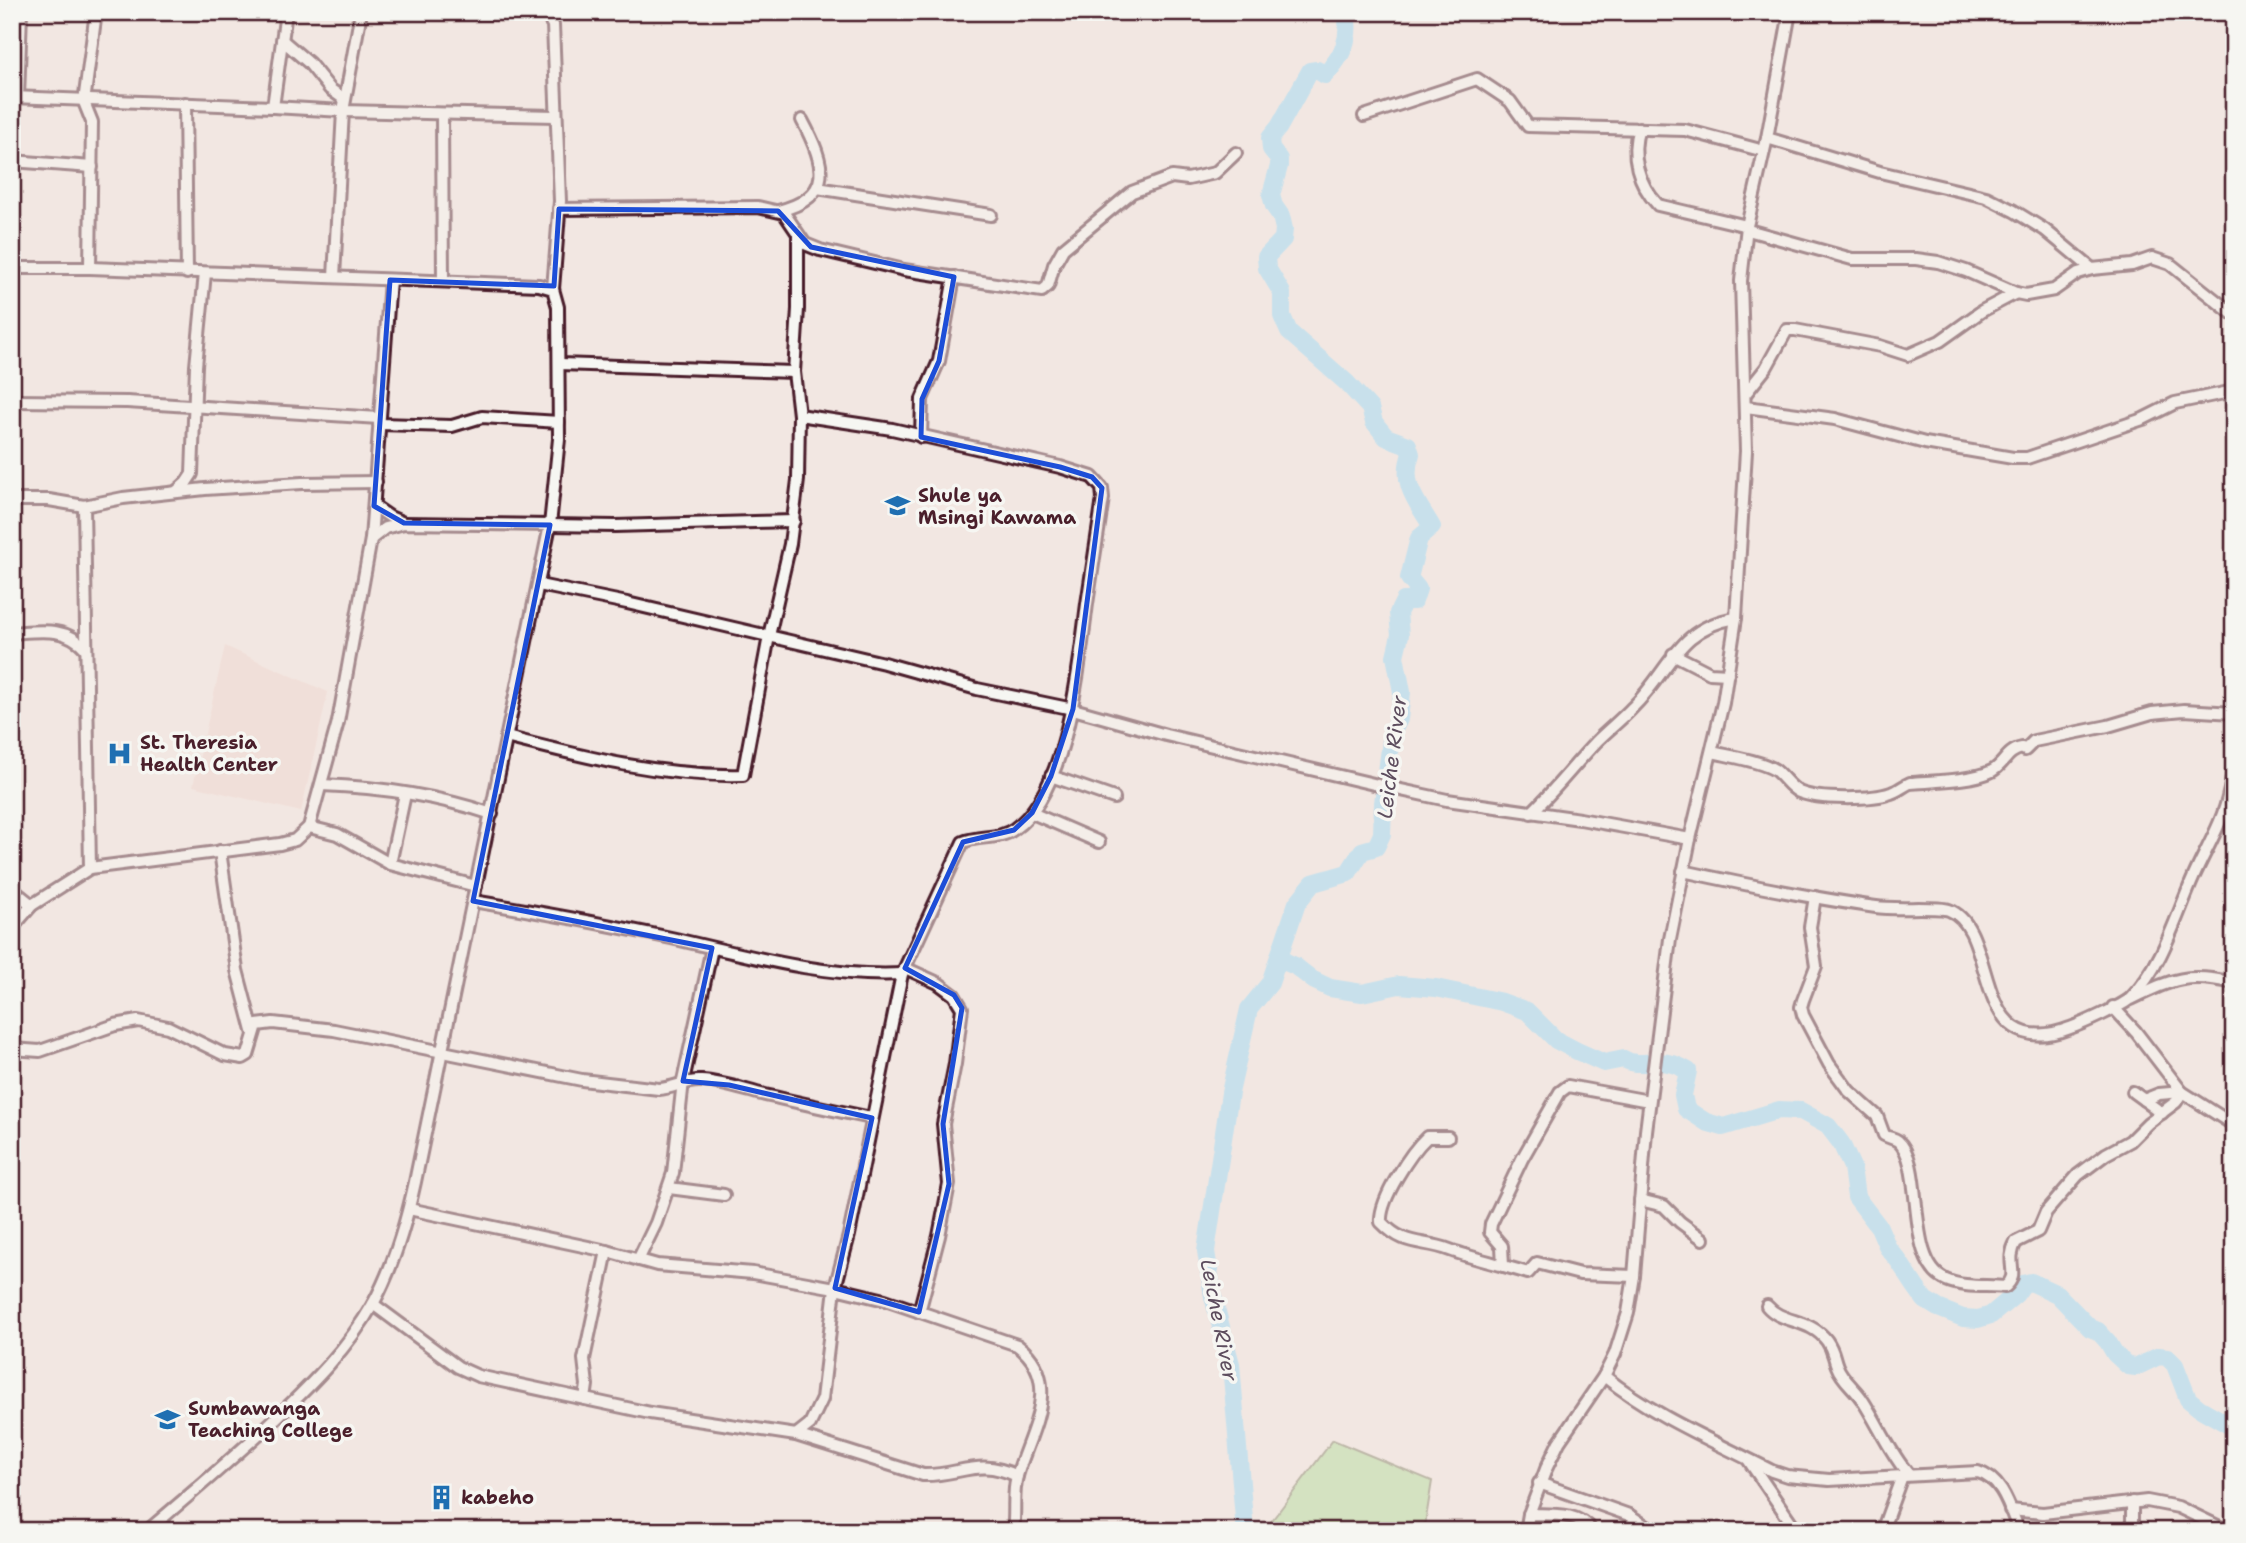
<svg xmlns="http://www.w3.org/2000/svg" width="2246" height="1543" viewBox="0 0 2246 1543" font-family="'Shantell Sans',sans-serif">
<rect width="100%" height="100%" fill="#f2e7e2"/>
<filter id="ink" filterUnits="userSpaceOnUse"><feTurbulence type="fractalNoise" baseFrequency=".0143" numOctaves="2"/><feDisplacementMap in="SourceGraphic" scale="14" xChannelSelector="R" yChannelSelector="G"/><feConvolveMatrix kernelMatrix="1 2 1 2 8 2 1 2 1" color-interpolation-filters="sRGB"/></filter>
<g filter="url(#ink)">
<path fill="#eed5ce" d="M225,646L328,692L301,812L193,786Z"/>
<path fill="#b0db99" stroke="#7d7d62" stroke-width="2" d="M1333,1440L1432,1481L1424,1531H1264Z"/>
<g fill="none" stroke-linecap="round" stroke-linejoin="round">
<g stroke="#95d8f7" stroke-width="18">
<path d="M1279,959L1295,966L1313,980L1330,988L1362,993L1399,985L1436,988L1502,1002L1527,1011L1556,1040L1577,1051L1604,1063L1624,1059C1634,1066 1646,1062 1659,1062C1669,1062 1680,1066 1688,1071L1683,1095L1686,1109L1706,1122L1723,1127L1779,1110L1801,1111L1828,1126L1841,1143L1852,1167L1856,1197L1879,1227L1888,1248L1898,1260L1915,1286L1925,1300L1938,1308L1963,1318L1978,1319L1991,1315L2016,1294L2023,1284L2031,1282L2057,1294L2090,1328L2098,1331L2108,1342L2115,1354L2128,1366L2136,1367L2159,1356L2167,1357L2175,1365L2188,1399L2199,1408L2234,1428"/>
<path d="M1245,1531L1231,1364L1213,1297L1206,1251L1230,1093L1249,1009L1270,983L1297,903L1313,883L1348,873L1362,851L1376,847L1382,834L1383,803L1392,733L1399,719L1402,692L1395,656L1400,635L1398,613L1404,601H1414L1418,589L1409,578L1419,538L1432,527C1417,501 1400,484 1411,454L1408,445L1386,437L1374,422L1370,408L1347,383L1289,332L1282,316V293L1267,268L1266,257L1283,239L1284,229L1281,216L1274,206L1271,195L1279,166V159L1271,149L1270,138L1279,127L1310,71L1317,70L1325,75C1343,55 1351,40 1346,12"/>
</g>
<defs>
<g id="minor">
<path d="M430,12L540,14L548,17L553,25L560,201L553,289"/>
<path d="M282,40L309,63L330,89L344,99"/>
<path d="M12,97L273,107L343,111L555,116"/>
<path d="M18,98L21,12"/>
<path d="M185,103L187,273"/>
<path d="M273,107L286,12"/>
<path d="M442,114L443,281"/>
<path d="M1364,116L1477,79L1510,101L1528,126L1685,130L1764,151"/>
<path d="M1639,128C1630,155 1638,184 1658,205L1747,226"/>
<path d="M1767,138L1880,172L1986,197L2014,211L2045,230L2092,269"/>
<path d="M12,161L92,167"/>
<path d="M817,188L991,215"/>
<path d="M559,209L758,207L784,213L805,244L820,250L904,270L1042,291L1048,286L1054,265L1063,249L1132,192L1172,177L1188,179L1215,173L1236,153"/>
<path d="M778,211C836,197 825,163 802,120"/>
<path d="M1748,230L1852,259H1916L1938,262L1966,271L2016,293L2026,295L2054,290L2078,273L2092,269L2132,265L2152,258L2170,264L2234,315"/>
<path d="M12,268H90L539,285L553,289L558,307L559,439L550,525L415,1182C406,1223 394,1266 373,1304C348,1348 313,1383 276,1418C235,1457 191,1494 147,1531"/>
<path d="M90,268L92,122L84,102L96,12"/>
<path d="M334,277L343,111L361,12"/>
<path d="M560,364L794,372"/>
<path d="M1746,393L1766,368L1787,330H1795L1880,346L1908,355L1940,341L1982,311L2016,293"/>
<path d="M12,401L127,402L379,418"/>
<path d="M1746,407L1835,419L1925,443L2013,458H2027L2143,419L2175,403L2234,391"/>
<path d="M379,424L452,426L482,417L559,422"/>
<path d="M921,437L922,399L939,361L954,277"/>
<path d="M177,491L186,483L192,474L196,366L205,273"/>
<path d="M12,500H49L84,506L123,498L205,489L302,483L376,482"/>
<path d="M84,506L90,868"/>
<path d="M374,506L390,517L404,523"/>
<path d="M371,539L385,528L404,523L615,526L794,521"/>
<path d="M539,585L627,603L884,663L977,689L1073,709L1166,735L1378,785L1447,800L1580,819L1690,839"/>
<path d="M12,633C40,631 66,626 86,649"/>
<path d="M1673,654L1710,673L1728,674"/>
<path d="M506,737C584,757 661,777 743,775L769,636L790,544L798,480L799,415L794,372L798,309V236"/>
<path d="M1712,752C1729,756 1761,761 1775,770C1784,777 1789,787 1799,792C1818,800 1872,800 1891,793C1898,791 1903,786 1910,783C1933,781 1972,781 1992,771C2005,764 2006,751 2022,748L2025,750L2034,741L2108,726L2152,713L2184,710L2234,713"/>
<path d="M1051,776L1114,798"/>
<path d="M322,785C378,787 438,796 492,814"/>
<path d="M1032,813L1099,842"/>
<path d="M1531,813C1555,790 1575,764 1597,741C1609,729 1622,719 1633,707C1671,670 1676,628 1736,618"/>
<path d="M309,827L337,834L390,864L476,886"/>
<path d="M220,851L237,970L253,1031"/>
<path d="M390,864L405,794"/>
<path d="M1683,871C1747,885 1811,898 1876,907C1894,910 1937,906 1949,910C1987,924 1979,1003 2014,1027C2031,1039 2052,1035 2070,1028C2082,1024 2124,1005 2131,998C2163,965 2176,916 2194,876C2206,849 2223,822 2229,793C2232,783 2232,772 2234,762"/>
<path d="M12,889L32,905"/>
<path d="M1815,897L1810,927L1816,966L1803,1000L1801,1007L1803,1015L1829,1064L1849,1091L1877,1116L1884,1135C1889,1138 1894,1138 1898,1141C1926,1165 1904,1262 1946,1280C1964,1288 1986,1285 2005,1287C2021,1274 2004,1263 2016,1242L2038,1231L2046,1212L2078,1175L2106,1154L2130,1141L2148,1123L2176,1102L2182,1092"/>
<path d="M473,901C539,912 605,924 671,938C746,955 825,978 902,974"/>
<path d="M12,928L32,905L90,868L280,844L295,840L309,827L338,722L371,539L390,280"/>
<path d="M905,968L938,983L954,995L962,1008L955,1064L943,1124L949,1184L939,1236L919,1312"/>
<path d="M2131,999C2173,979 2187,972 2234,983"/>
<path d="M2113,1007L2136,1032L2182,1092L2234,1125"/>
<path d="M12,1049L40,1051L115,1025L138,1021L168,1027L225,1055L243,1058L248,1055L257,1025L273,1023L334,1030L582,1080L659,1089C674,1088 686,1080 701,1081C723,1082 744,1090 765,1095C801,1103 836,1111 872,1118"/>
<path d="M2133,1092L2162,1113"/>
<path d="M2144,1100L2159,1094L2182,1092"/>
<path d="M1448,1137H1427C1411,1152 1379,1200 1381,1222C1406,1248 1421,1239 1450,1250C1475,1259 1502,1265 1528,1273L1537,1263L1580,1274L1634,1276"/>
<path d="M669,1188L724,1195"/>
<path d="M1640,1200L1664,1206L1680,1222L1703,1239"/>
<path d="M409,1209L607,1251L657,1265L753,1273L835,1288L885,1300L1017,1345C1065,1381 1029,1433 1017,1476C1012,1494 1016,1513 1013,1531"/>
<path d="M638,1260L656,1223L673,1173L683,1081L712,948"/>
<path d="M1503,1266L1502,1246L1490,1232L1491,1224L1522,1159L1560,1092L1568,1086L1649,1101"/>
<path d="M373,1304L458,1367L478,1376L650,1413L796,1435L923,1475C960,1476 978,1457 1017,1476"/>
<path d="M1767,1306C1782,1324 1810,1318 1827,1341C1834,1351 1833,1356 1837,1366C1842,1380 1856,1389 1863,1401C1879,1426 1890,1453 1909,1475"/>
<path d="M1604,1376C1655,1417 1714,1441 1772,1471L1787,1476L1829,1480L1978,1472C2003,1479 2010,1509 2019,1531"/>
<path d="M585,1399L587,1385L584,1359L607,1251"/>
<path d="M796,1435L810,1424L822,1399L835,1288L849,1235L902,974L963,842C979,835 1000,840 1014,829C1068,792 1079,665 1087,604C1092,569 1098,533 1103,498L1102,488L1092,477L1060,467L892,429L799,415"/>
<path d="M1749,1461L1797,1531"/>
<path d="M1539,1483L1629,1515L1653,1531"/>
<path d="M2132,1502V1531"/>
<path d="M2010,1510L2043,1513L2147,1501L2178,1507L2228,1531"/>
<path d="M1529,1514C1551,1515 1578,1511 1592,1531"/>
<path d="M1526,1531L1529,1514L1546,1469L1559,1442L1604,1376L1615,1354L1628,1313L1634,1276L1646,1131L1670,939L1690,839L1723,703L1736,618L1746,451L1741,281L1747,226L1767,138L1790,12"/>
<path d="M1882,1531L1902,1476"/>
</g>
</defs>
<use href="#minor" stroke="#4a1f2b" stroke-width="16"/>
<use href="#minor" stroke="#f6f6f2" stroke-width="10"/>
</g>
</g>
<path d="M0 0H2246V1543H0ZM559,209L778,211L811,247L954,277L939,361L922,399L921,437L1060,467L1092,477L1102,488L1073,709L1051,776L1032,813L1014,830L963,842L905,968L954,995L962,1008L943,1124L949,1184L919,1312L835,1288L872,1118L729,1085L683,1081L712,948L473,901L550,525L404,523L374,506L390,280L554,286Z" fill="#f2e7e2" fill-opacity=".55" fill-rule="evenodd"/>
<path fill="none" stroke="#1d4ed8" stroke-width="5" stroke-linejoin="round" d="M559,209L778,211L811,247L954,277L939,361L922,399L921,437L1060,467L1092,477L1102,488L1073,709L1051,776L1032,813L1014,830L963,842L905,968L954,995L962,1008L943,1124L949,1184L919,1312L835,1288L872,1118L729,1085L683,1081L712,948L473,901L550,525L404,523L374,506L390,280L554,286Z"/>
<defs>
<symbol id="school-bare" viewBox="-9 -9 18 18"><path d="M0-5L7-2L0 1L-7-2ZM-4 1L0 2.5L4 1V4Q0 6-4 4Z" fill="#1f6fb2" stroke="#f6f6f2" stroke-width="2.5" paint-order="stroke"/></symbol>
<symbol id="hospital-bare" viewBox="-9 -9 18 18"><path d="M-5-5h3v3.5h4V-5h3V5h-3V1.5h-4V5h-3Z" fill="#1f6fb2" stroke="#f6f6f2" stroke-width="2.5" paint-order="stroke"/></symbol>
<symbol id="building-bare" viewBox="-9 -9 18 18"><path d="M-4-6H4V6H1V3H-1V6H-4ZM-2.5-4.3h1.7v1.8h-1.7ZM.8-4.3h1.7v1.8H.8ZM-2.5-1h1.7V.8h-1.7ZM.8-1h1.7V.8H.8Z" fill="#1f6fb2" stroke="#f6f6f2" stroke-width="2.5" paint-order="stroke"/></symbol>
</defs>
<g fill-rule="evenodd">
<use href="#school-bare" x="880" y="488" width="35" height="35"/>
<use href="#hospital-bare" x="102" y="736" width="35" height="35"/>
<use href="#school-bare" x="150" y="1402" width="35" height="35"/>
<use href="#building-bare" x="424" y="1480" width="35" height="35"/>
</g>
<g text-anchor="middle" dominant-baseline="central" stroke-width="7" stroke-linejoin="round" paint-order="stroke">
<g font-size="19" font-weight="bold" fill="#4a1f2b" stroke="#f6f6f2" text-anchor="start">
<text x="918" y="495">Shule ya<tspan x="918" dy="22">Msingi Kawama</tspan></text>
<text x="140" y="742">St. Theresia<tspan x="140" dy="22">Health Center</tspan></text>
<text x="188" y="1408">Sumbawanga<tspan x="188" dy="22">Teaching College</tspan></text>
<text x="461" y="1497">kabeho</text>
</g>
<g font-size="21" font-style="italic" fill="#5d4d5e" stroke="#f6f6f2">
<text transform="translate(1392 757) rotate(-83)">Leiche River</text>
<text transform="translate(1219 1320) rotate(79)">Leiche River</text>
</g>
</g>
<rect width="2246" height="1543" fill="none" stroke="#f6f6f2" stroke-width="42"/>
<rect x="21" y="21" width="2204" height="1501" fill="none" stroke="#4a1f2b" stroke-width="2.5" filter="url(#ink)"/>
</svg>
